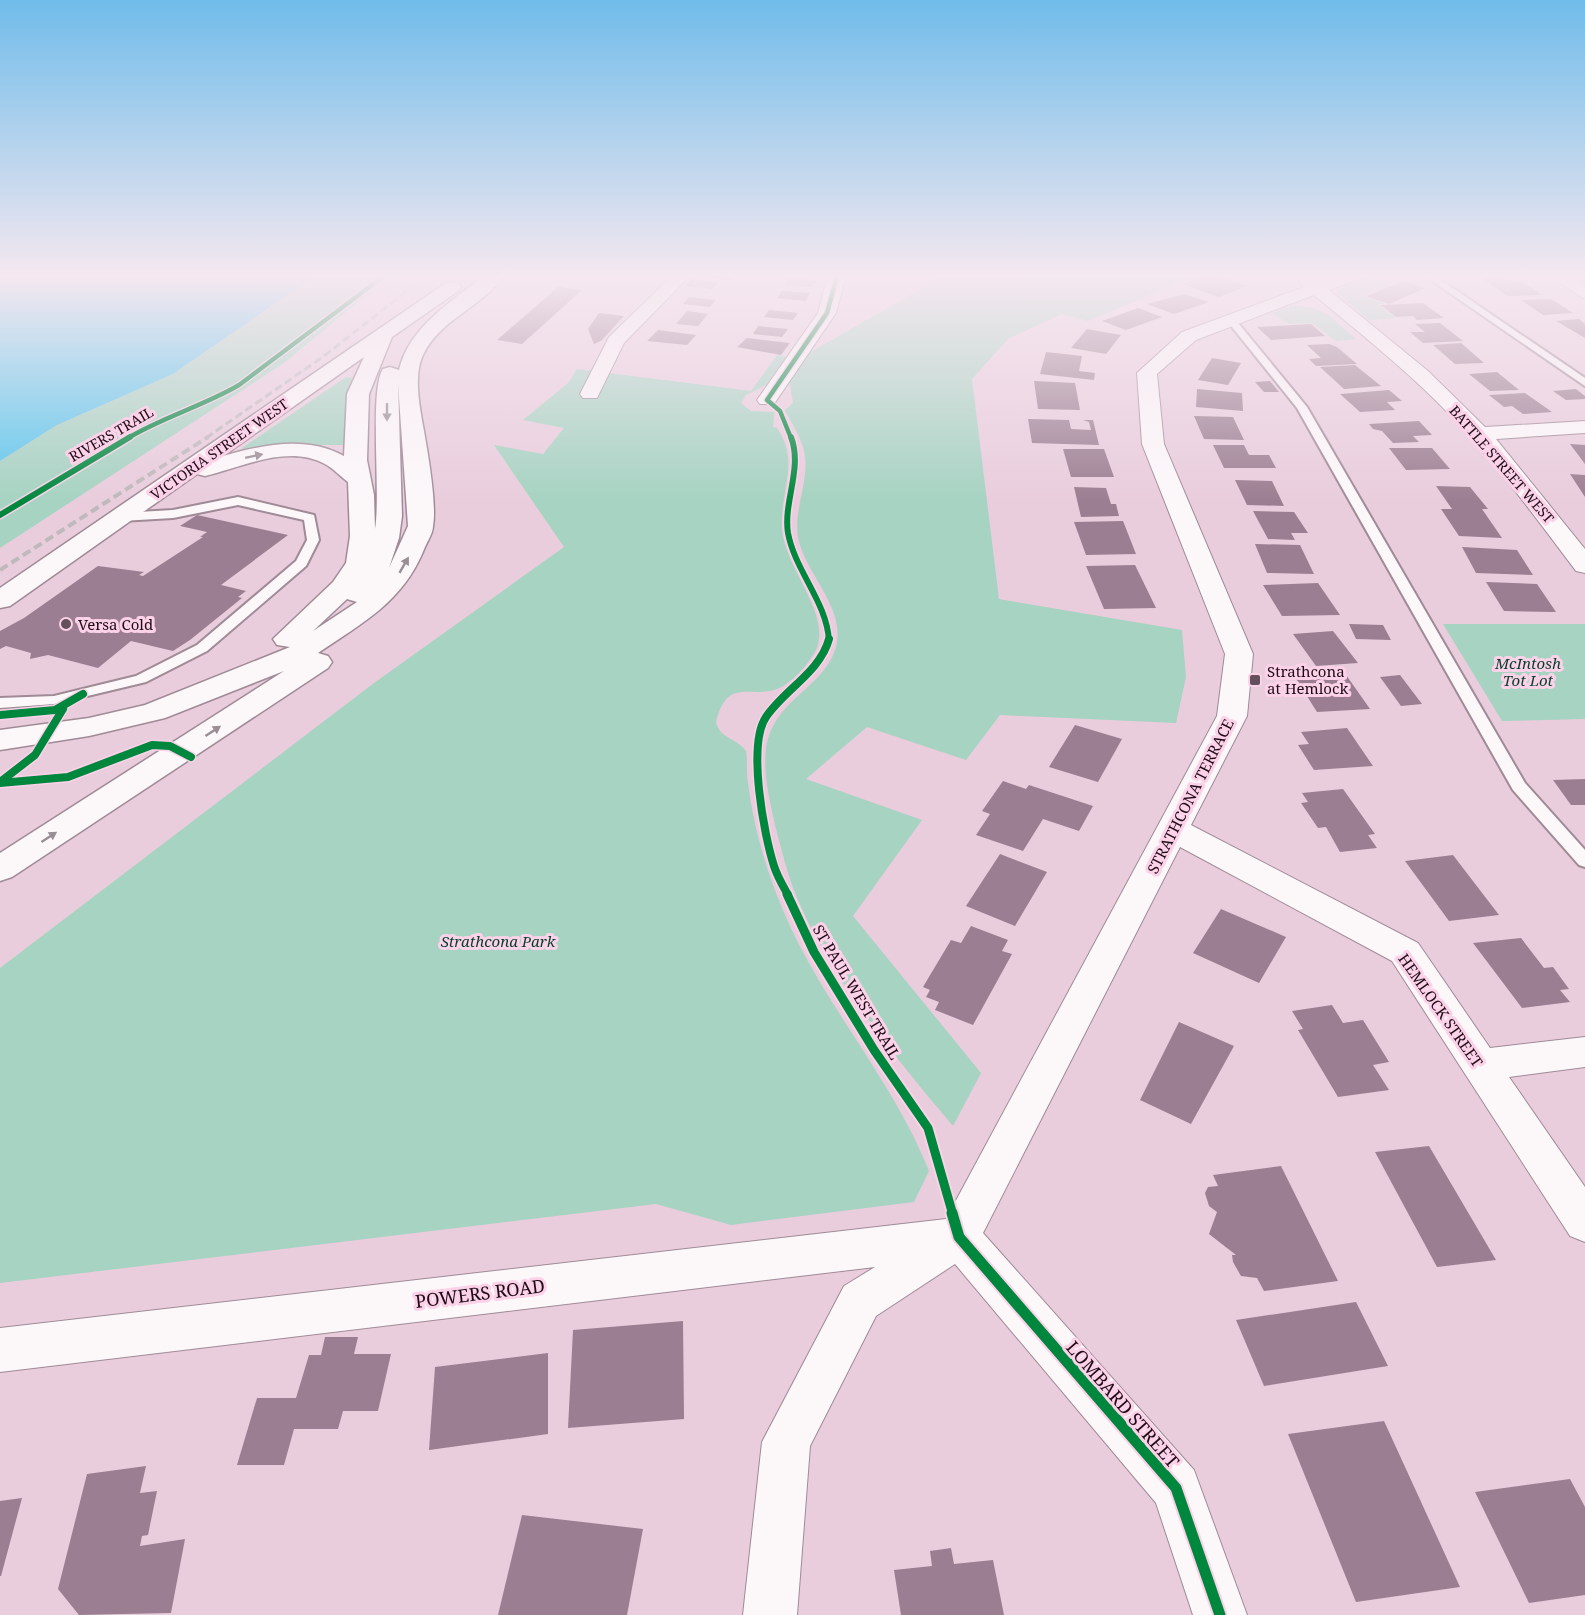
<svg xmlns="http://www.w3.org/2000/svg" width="1585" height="1615" viewBox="0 0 1585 1615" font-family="'Noto Serif',serif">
<rect width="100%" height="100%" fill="#e9cddd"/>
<g fill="#a6d3c2">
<path d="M315,276H390L284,363L0,548V461L57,425L173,374Z"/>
<path d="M944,276H1195L1088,321L1062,314L1008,339L972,379L999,599L1182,630L1186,677L1176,723L1000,715L966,760L867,727L806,779L922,820L853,916L981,1073L953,1126C898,1061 836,985 801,907C789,881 782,852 775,825C770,801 763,774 766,749C772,701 822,689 835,650C848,613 810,578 800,545C790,514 811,482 804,451C801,437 791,422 785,410L793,403L789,379L800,358Z"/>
<path d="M1366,277L1387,285L1362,295L1386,304H1378L1396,318L1369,320L1337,293L1340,287Z"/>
<path d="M1292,306C1324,305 1334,320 1356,339L1336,341L1312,323L1289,324L1272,313Z"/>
<path d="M777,355L786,357L766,385L746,395L741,403L751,411L774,412L773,427L777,428C801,462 779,492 782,530C786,570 832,615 816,650C809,664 791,684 777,689C751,699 727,676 716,722C720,739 737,738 746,751C748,761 746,772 748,783C754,832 769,881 790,926C830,1012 894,1083 929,1171L914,1202L731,1225L656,1204L0,1283V968L374,683L564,547L494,445L543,454L564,428L523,420L568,383L577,369L751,391Z"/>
<path d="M346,377L352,378L347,402L346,445H279L243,450L242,448Z"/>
<path d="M1443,624H1585V719L1502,721Z"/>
</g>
<path fill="#5dc7ec" d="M0,276H315L173,374L57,425L0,461Z"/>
<g fill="#9b7e91">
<path d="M703,276H736L731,281Z"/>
<path d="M1204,276H1216L1247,286L1219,297L1183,284Z"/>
<path d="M1503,277L1510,281H1521L1542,295L1508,296L1481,278Z"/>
<path d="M790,278L817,281L812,287L785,285Z"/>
<path d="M692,279L718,282L713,289L686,286Z"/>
<path d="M1405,281L1425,288L1389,304L1366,296Z"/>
<path d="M558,287L582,290L522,344L497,340Z"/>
<path d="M782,291L810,293L806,301L777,298Z"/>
<path d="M1184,294L1209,302L1174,314L1147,304Z"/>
<path d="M689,297L716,300L710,307L683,304Z"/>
<path d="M1551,299L1573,313L1543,315L1521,300Z"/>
<path d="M1423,303L1444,318L1417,320L1413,316L1396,317L1381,305Z"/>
<path d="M1138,308L1162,317L1126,330L1102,321Z"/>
<path d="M769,310L798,313L793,320L764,317Z"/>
<path d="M687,311L708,314L698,326L676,324Z"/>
<path d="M599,313L624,316L601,341L594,344L588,329Z"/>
<path d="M1579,319L1585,324V338L1556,321Z"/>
<path d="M1440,323L1463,341L1423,343L1410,332H1425L1415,324Z"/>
<path d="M1311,324L1325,336L1271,340L1257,327Z"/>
<path d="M758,326L788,329L782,337L753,334Z"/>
<path d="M1087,329L1121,335L1106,354L1071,348Z"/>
<path d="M658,330L696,335L687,345L647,341Z"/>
<path d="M747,338L790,343L781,355L737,347Z"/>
<path d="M1461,343L1484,363L1455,364L1433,345Z"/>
<path d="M1329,344L1337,347L1357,364L1316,366L1309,359L1321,358L1307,345Z"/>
<path d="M1046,352L1082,356L1079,371L1095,373L1094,380L1040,374Z"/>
<path d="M1212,358L1241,363L1228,385L1198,380Z"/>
<path d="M1355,365L1381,386L1344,389L1320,367Z"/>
<path d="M1497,372L1519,390L1490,391L1469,374Z"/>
<path d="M1034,381L1075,383L1080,410L1038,409Z"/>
<path d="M1270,381L1279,392H1264L1255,382Z"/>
<path d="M1197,389L1242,393L1243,411L1196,407Z"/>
<path d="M1576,389L1585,396V399L1566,400L1553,391Z"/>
<path d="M1389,390L1402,401L1387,402L1395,410L1360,412L1340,394Z"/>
<path d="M1525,393L1552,412L1523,414L1512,406L1504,407L1489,395Z"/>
<path d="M1194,416L1233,417L1244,440L1204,439Z"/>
<path d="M1028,419L1069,420L1071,429L1091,430L1089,422L1083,420H1093L1099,445L1032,443Z"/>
<path d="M1419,421L1432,435L1413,436L1419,442L1393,443L1382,431L1373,429L1369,424Z"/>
<path d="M1570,444L1585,445V464Z"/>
<path d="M1213,445H1244L1249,455H1269L1276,468H1224Z"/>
<path d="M1389,448H1432L1450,469L1406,470Z"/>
<path d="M1063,449H1104L1114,477H1071Z"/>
<path d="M1570,474L1585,475V497Z"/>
<path d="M1235,480L1272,481L1284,506L1247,505Z"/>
<path d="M1436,486L1470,487L1488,509H1482L1502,538L1459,536L1441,509H1452Z"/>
<path d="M1074,487L1106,488L1111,504H1116L1119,516L1081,517Z"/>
<path d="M1253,511L1294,512L1308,533H1291L1295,540L1268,539Z"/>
<path d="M197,515L288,535L221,585L246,591L238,597L242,598L190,640L173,651L131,641L98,668L48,655L30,659L31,653L6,646L0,649V631L24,618L98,566L144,572L139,575L143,576L203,537H200L207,532L180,526Z"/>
<path d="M1123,521L1136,554L1086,555L1074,522Z"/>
<path d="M1255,544L1300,545L1314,574L1267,573Z"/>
<path d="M1462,547L1517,550L1533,575L1476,573Z"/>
<path d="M1135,565L1156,608L1104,609L1086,566Z"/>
<path d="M1486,582L1537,584L1556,612L1504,611Z"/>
<path d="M1318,583L1340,615L1282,616L1263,585Z"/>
<path d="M1349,624L1383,625L1391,640L1356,639Z"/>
<path d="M1333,631L1358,663L1316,666L1293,634Z"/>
<path d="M1344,672L1370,709L1317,712L1293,674Z"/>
<path d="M1400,675L1422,704L1401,706L1380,677Z"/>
<path d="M1075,725L1122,739L1098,782L1049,767Z"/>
<path d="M1347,728L1373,766L1314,770L1298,745L1309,744L1301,732Z"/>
<path d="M1585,779V805H1571L1553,780Z"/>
<path d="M1003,781L1026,789L1029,785L1093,806L1079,831L1043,819L1023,851L976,835L990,814L982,811Z"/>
<path d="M1343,789L1375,834L1368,835L1377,848L1340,852L1326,827L1318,828L1301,803L1308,802L1302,793Z"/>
<path d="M1000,854L1047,872L1015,926L966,906Z"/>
<path d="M1453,855L1499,915L1449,921L1405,861Z"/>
<path d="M1221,909L1286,937L1259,983L1193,953Z"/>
<path d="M971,926L1008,940L1002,951L1012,954L973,1025L935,1010L939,1002L926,997L930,990L923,987L951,940L961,943Z"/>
<path d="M1521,938L1544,968L1553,967L1569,989L1560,990L1570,1002L1522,1008L1473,943Z"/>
<path d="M1332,1005L1343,1023L1363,1020L1389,1062L1373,1065L1389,1090L1338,1097L1298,1030L1303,1029L1292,1011Z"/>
<path d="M1179,1022L1234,1046L1191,1124L1140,1100Z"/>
<path d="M1429,1146L1496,1260L1437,1267L1375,1152Z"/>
<path d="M1281,1166L1338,1281L1264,1291L1257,1278L1241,1276L1233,1262L1232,1255H1236L1209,1234L1217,1212L1209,1206L1205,1193L1208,1187L1218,1186L1213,1175Z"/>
<path d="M1356,1302L1388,1366L1264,1386L1236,1320Z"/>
<path d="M683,1321L684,1419L568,1428L573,1330Z"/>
<path d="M325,1337H358L354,1354H391L378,1411H343L338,1429H294L284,1465H237L257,1398H296L309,1355H321Z"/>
<path d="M548,1353V1434L429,1450L435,1367Z"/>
<path d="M1384,1421L1460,1587L1356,1602L1288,1434Z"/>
<path d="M146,1466L140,1493L157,1491L148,1535L142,1536L140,1546L185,1539L171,1613L79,1615L58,1589L87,1474Z"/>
<path d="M1570,1479L1585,1507V1595L1529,1603L1475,1492Z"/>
<path d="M22,1498L1,1576H0V1501Z"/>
<path d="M522,1515L643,1529L627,1615H498Z"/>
<path d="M951,1548L954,1564L993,1560L1004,1615H901L894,1570L932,1566L930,1551Z"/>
</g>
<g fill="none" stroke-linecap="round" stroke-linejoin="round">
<defs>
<g id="service">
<path d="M1425,276H1435L1585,378V386Z"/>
<path d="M1228,318H1234L1307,407L1525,783L1585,850V867L1579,865L1513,790L1297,408L1228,322Z"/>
<path d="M238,497L314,515L319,540L306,566L207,651L146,682L54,704L0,708V698L54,696L136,676L197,645L296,561L307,540L304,520L238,505L173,518L121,521L115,517L121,513L173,510Z"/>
</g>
<g id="minor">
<path d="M672,276H690L624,343L597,398H583L580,394L609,337Z"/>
<path d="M828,276H846L836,313L774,404H760L757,400L818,313Z"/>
<path d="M1295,276H1312L1319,281L1333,276H1357L1355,280L1329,290L1428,371L1485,427L1585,421V433L1496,439L1585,549V573L1576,571C1536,518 1496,463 1451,416C1409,372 1361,334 1314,295L1196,340L1157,374L1164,444L1253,654L1247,716L1191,825L1418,943L1490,1048L1585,1037V1067L1509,1077L1585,1187V1242L1570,1236L1392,961L1180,847L983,1233L1194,1470L1247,1615H1193L1156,1503L955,1264L876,1316L810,1446L797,1615H743L762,1442L844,1286L875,1267L0,1372V1328L946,1219L1217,716L1225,654L1142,444L1137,373L1182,332L1304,287Z"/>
<path d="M1549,276H1569L1585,286V299Z"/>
</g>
<path id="secondary" d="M484,276H504C482,307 440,319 423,355C413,376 420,409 424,431C428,454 437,504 433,526C433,533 428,540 425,547C404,601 364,622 318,653L328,656L332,662L328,668L12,877L0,881V853L284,671L165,718L89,736L0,750V730L89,718L145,705L290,647L277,645L273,639L333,582L346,563L350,536L348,482C340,476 334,469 325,464C288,444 242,467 205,476L197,474L10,606L0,608V588L446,283H458L461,287L458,291L392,337L369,394L367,460L374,495L375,529C381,494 369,389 383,369L390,367L399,370C409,327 451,302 484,276ZM364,357L347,394L344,456C306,435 262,445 223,456ZM398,383L408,526L389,568L399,538L402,516ZM347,599L357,602L313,631Z"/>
</defs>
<use href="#service" stroke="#9f8a96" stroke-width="4"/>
<use href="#minor" stroke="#9f8a96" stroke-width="2"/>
<use href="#secondary" stroke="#9f8a96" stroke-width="3"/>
<use href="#service" fill="#fcf8fa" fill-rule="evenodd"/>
<use href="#minor" fill="#fcf8fa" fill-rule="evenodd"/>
<use href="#secondary" fill="#fcf8fa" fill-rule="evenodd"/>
<path stroke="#bfb8bc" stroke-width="3" stroke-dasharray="8 4" stroke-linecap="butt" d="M206,438L324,356L426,276"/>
<path stroke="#bfb8bc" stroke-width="4" stroke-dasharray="9 4.5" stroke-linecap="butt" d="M0,570L208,437"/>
<defs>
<g id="cycleway-far4">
<path d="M128,438C163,417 203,406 239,385L384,276"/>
<path d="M791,438L780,411L767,400L827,313L837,276"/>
</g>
<g id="cycleway-far3">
<path d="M791,437C803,468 783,502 788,533C795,571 827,602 829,641"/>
<path d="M0,515L130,437"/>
</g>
<g id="cycleway-far2">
<path d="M0,715L55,710L83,694"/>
<path d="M0,782L35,755L63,709"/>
<path d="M0,783L68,777L152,745L170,746L191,757"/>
<path d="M788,895C783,886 777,876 774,866C764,835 747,745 766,717C784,690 820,672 829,639"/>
</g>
<path id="cycleway-far1" d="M787,894L814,952L874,1050L928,1128L953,1215"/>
<path id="cycleway" d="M952,1213L959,1237L1176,1488L1220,1615"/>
</defs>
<use href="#cycleway-far4" stroke="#fcd2e9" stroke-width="7"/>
<use href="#cycleway-far3" stroke="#fcd2e9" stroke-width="9"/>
<use href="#cycleway-far2" stroke="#fcd2e9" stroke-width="11"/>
<use href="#cycleway-far1" stroke="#fcd2e9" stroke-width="13"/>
<use href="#cycleway" stroke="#fcd2e9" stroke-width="15"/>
<use href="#cycleway-far4" stroke="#00873e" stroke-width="4.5"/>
<use href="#cycleway-far3" stroke="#00873e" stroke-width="6"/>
<use href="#cycleway-far2" stroke="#00873e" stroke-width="8"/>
<use href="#cycleway-far1" stroke="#00873e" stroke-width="9"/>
<use href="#cycleway" stroke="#00873e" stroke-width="11"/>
</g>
<defs><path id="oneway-solid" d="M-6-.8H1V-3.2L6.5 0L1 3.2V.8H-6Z" transform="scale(1.5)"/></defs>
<g fill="#988e93">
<use href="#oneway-solid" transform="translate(387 412) rotate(90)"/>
<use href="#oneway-solid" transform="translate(254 456) rotate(-12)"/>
<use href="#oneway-solid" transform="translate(404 565) rotate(-60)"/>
<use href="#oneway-solid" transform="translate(213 731) rotate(-33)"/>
<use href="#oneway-solid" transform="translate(49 837) rotate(-33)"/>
</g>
<linearGradient id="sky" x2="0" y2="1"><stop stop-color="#70bcea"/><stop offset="0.55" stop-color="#f5e8f0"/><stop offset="1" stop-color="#f5e8f0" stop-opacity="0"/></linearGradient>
<rect width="1585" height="502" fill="url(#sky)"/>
<g fill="#64505c" stroke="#fcd2e9" stroke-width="2">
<circle cx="66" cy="624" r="6"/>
<rect x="1249" y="674" width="12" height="12" rx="3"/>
</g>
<g text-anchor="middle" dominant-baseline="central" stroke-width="6" stroke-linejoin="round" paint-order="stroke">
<g font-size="14" fill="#1d0c16" stroke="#fcd2e9">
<text transform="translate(111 434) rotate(-30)">RIVERS TRAIL</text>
<text transform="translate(219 449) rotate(-35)">VICTORIA STREET WEST</text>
<text transform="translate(1502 464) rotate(49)">BATTLE STREET WEST</text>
</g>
<g font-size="15" fill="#1d0c16" stroke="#fcd2e9" text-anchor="start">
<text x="78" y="624">Versa Cold</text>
<text x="1267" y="671">Strathcona<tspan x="1267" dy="17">at Hemlock</tspan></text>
</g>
<g font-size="15" font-style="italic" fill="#023e2a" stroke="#fcd2e9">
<text x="1528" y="663">McIntosh<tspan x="1528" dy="17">Tot Lot</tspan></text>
<text x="498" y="941">Strathcona Park</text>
</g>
<g font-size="15" fill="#1d0c16" stroke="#fcd2e9">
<text transform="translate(1190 796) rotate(-63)">STRATHCONA TERRACE</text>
<text transform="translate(857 992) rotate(59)">ST PAUL WEST TRAIL</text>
<text transform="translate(1441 1010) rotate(55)">HEMLOCK STREET</text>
</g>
<g font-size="18" fill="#1d0c16" stroke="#fcd2e9">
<text transform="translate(480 1293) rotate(-7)">POWERS ROAD</text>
<text transform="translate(1123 1404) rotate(49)">LOMBARD STREET</text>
</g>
</g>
</svg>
